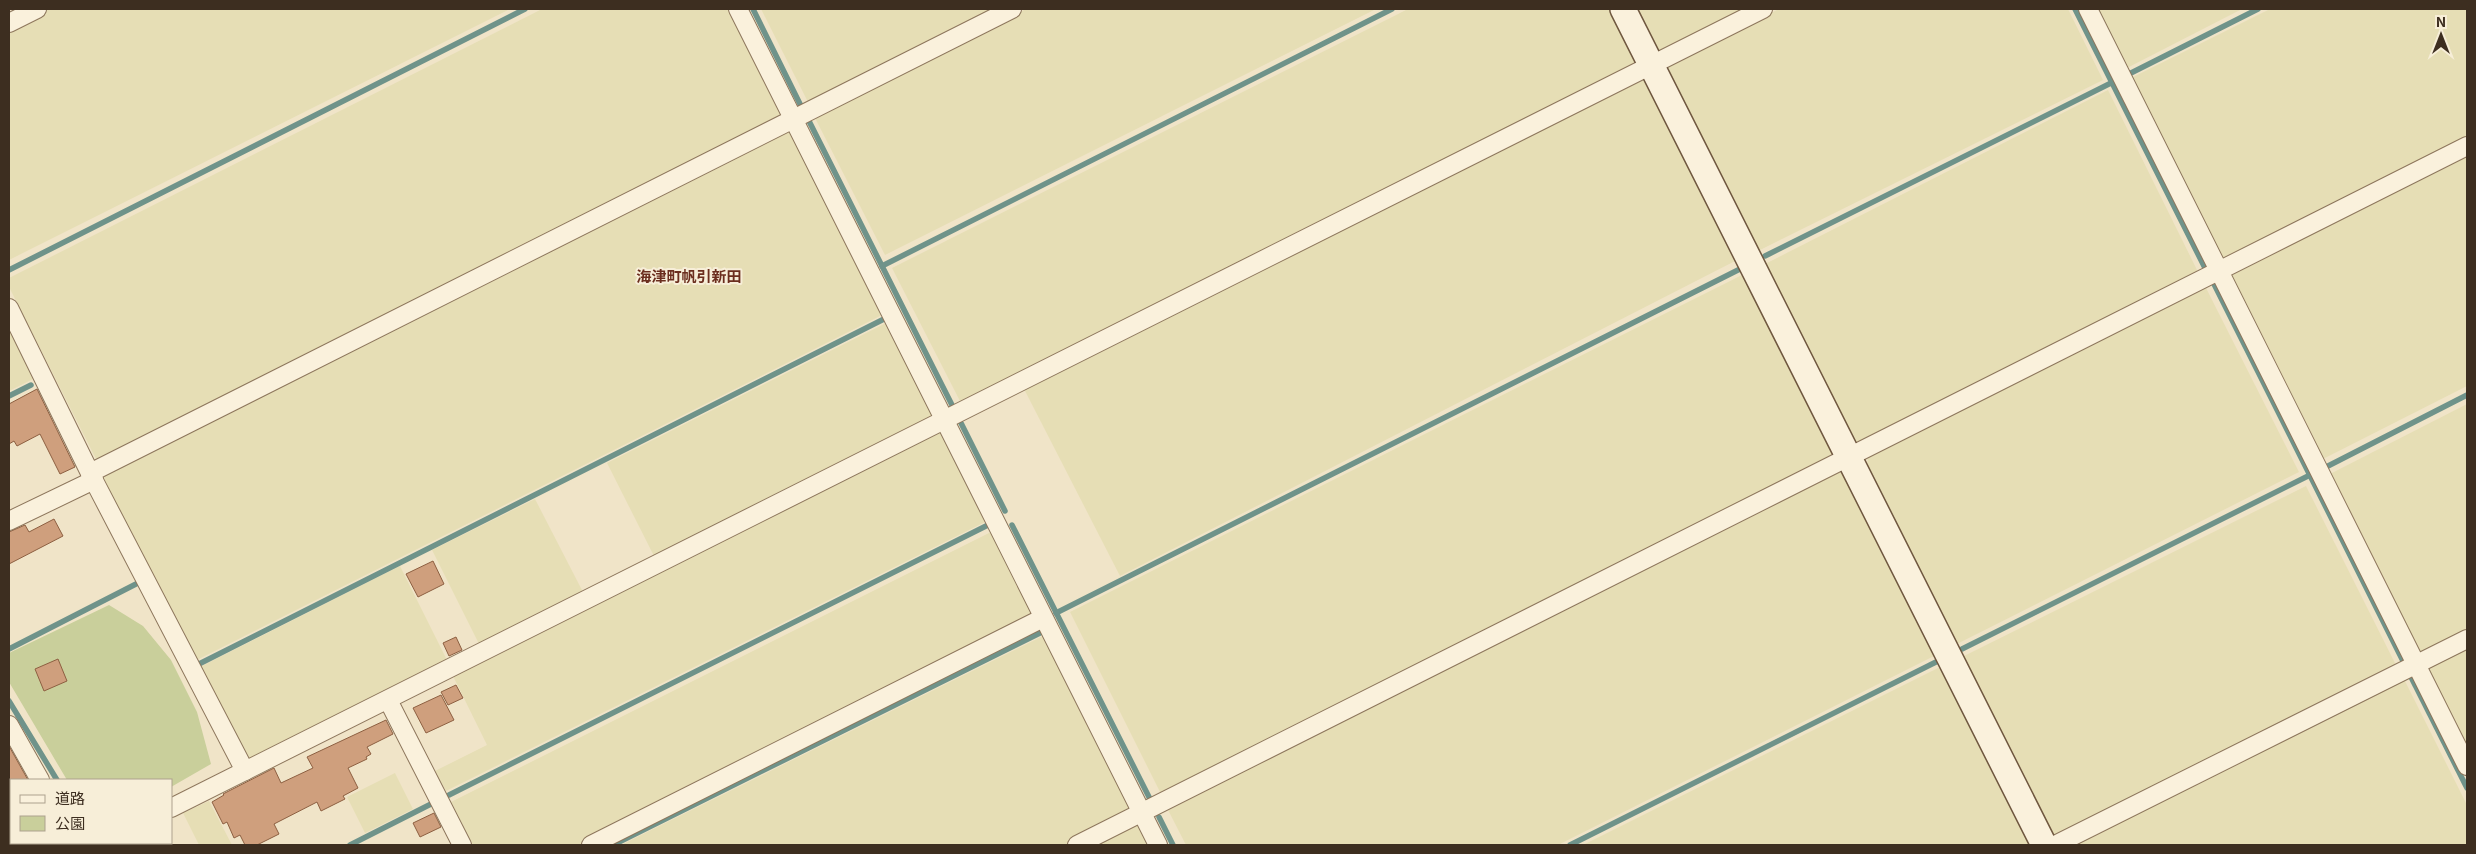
<svg xmlns="http://www.w3.org/2000/svg" width="2476" height="854" viewBox="0 0 2476 854" font-family="Georgia,'Noto Sans JP',serif">
<rect width="100%" height="100%" fill="#f0e4c8"/>
<g fill="#e6deb5">
<path d="M48,9H510L9,260V28Z"/>
<path d="M542,9H730L782,111L779,119L97,461L9,287V278Z"/>
<path d="M761,9H1003L810,106Z"/>
<path d="M1026,9H1376L885,255L814,116Z"/>
<path d="M1408,9H1614L1637,53L1632,68L962,405L892,268Z"/>
<path d="M1636,9H1749L1665,51L1656,49Z"/>
<path d="M1779,9H2068L2103,80L1758,251L1666,70L1668,64Z"/>
<path d="M2095,9H2242L2125,69Z"/>
<path d="M2270,9H2467V139L2229,259L2218,258L2129,79Z"/>
<path d="M1638,80H1648L1739,259L1120,576L1023,387Z"/>
<path d="M2108,90L2199,274L1865,443H1855L1765,264Z"/>
<path d="M784,129L793,130L886,313L195,661L104,479L106,471Z"/>
<path d="M2467,152V386L2321,460L2229,279L2231,269Z"/>
<path d="M1746,273L1834,447L1828,462L1163,798L1070,612Z"/>
<path d="M2203,282L2299,472L1955,645L1867,468L1868,454Z"/>
<path d="M890,321L935,410L932,420L655,558L607,463Z"/>
<path d="M9,326L35,378L9,391Z"/>
<path d="M2467,404V633L2428,653L2416,650L2328,475Z"/>
<path d="M938,431L947,435L989,520L446,791L435,771L487,745L453,676Z"/>
<path d="M1833,471L1848,474L1938,654L1558,845H1186L1166,806Z"/>
<path d="M2306,486L2398,669L2061,838L2050,833L1962,657Z"/>
<path d="M535,499L584,594L480,646L432,550Z"/>
<path d="M993,531L1032,610L1030,619L580,845H473L451,802Z"/>
<path d="M400,566L448,662L252,760L243,757L198,668Z"/>
<path d="M1047,634L1133,803L1130,814L1067,845H621Z"/>
<path d="M2467,644V754L2427,674L2428,664Z"/>
<path d="M1944,665L2031,845H1583Z"/>
<path d="M2402,675L2467,805V845H2067Z"/>
<path d="M395,773L413,809L365,833L347,797Z"/>
<path d="M209,801L232,845H199L183,813Z"/>
<path d="M1133,823L1143,826L1153,845H1089Z"/>
</g>
<path fill="#c9cf9b" d="M109,605L143,626L171,660L197,712L211,764L171,787V780H67L9,682V653Z"/>
<g fill="none" stroke-linecap="round" stroke-linejoin="round">
<g stroke="#6f938a" stroke-width="5.5">
<path d="M753,9L802,108"/>
<path d="M2075,9L2206,270"/>
<path d="M2129,74L2258,9"/>
<path d="M809,121L953,407"/>
<path d="M1765,256L2117,80"/>
<path d="M882,266L1392,9"/>
<path d="M9,270L525,9"/>
<path d="M2213,282L2404,663"/>
<path d="M9,396L31,385"/>
<path d="M961,423L1005,511"/>
<path d="M2328,466L2467,395"/>
<path d="M1012,525L1151,801"/>
<path d="M1056,613L1740,269"/>
<path d="M9,649L136,584"/>
<path d="M1962,649L2312,474"/>
<path d="M197,665L886,318"/>
<path d="M2410,675L2467,788"/>
<path d="M9,701L57,780"/>
<path d="M449,795L988,525"/>
<path d="M1159,817L1173,845"/>
<path d="M350,845L431,804"/>
<path d="M613,845L1040,633"/>
<path d="M1570,845L1938,661"/>
</g>
</g>
<g fill="#cf9f7d" stroke="#8d5f41">
<path d="M37,389L75,467L60,474L40,434L17,446L14,441L9,444V404Z"/>
<path d="M54,519L63,536L9,564V532L25,525L29,532Z"/>
<path d="M433,561L444,584L418,597L406,574Z"/>
<path d="M456,637L462,650L449,656L443,643Z"/>
<path d="M58,659L67,681L44,691L35,669Z"/>
<path d="M456,685L463,698L448,705L441,692Z"/>
<path d="M441,695L454,720L426,733L413,708Z"/>
<path d="M386,720L393,734L367,747L371,754L366,757L367,759L348,768L358,788L343,796L345,799L321,811L317,802L274,824L279,834L257,845H245L240,835L234,838L227,822L223,824L212,802L224,795L223,794L274,768L281,783L313,768L307,757Z"/>
<path d="M9,746L28,780H9Z"/>
<path d="M434,813L441,827L420,837L413,823Z"/>
</g>
<g fill="none" stroke-linecap="round" stroke-linejoin="round">
<defs>
<g id="street">
<path d="M738,9L1158,845"/>
<path d="M2088,9L2467,766"/>
<path d="M9,23L37,9"/>
<path d="M9,308L90,473L245,771"/>
<path d="M90,473L1012,9"/>
<path d="M9,521L94,480"/>
<path d="M388,700L462,845"/>
<path d="M9,725L40,780"/>
<path d="M171,808L1763,9"/>
<path d="M76,843L78,845"/>
<path d="M97,845L102,843"/>
<path d="M591,845L1043,618"/>
<path d="M1077,845L2467,146"/>
<path d="M2055,845L2467,639"/>
</g>
<path id="secondary" d="M1623,9L2044,845"/>
</defs>
<use href="#street" stroke="#8d765c" stroke-width="20"/>
<use href="#secondary" stroke="#6f573f" stroke-width="28"/>
<use href="#street" stroke="#faf1dc" stroke-width="18"/>
<use href="#secondary" stroke="#faf1dc" stroke-width="25"/>
</g>
<g text-anchor="middle" dominant-baseline="central" stroke-width="4" stroke-linejoin="round" paint-order="stroke">
<g font-size="15" font-weight="bold" fill="#6b2e1e" stroke="#f7eed8">
<text x="689" y="275">海津町帆引新田</text>
</g>
</g>
<rect width="2476" height="854" fill="none" stroke="#3d2e20" stroke-width="20"/>
<rect x="10" y="779" width="162" height="65" fill="#f7eed8" stroke="#ada18e"/>
<rect x="20" y="795" width="25" height="8" fill="#faf1dc" stroke="#ada18e"/>
<text x="55" y="804" font-size="15" fill="#3d2e20">道路</text>
<rect x="20" y="816" width="25" height="15" fill="#c9cf9b" stroke="#ada18e"/>
<text x="55" y="829" font-size="15" fill="#3d2e20">公園</text>
<g transform="translate(2441 35)" stroke="#f7eed8" stroke-width="4" paint-order="stroke">
<path d="M0-4L9 19L0 12L-9 19Z" fill="#3d2e20"/>
<text y="-8" font-size="14" font-weight="bold" text-anchor="middle" fill="#3d2e20">N</text>
</g>
</svg>
